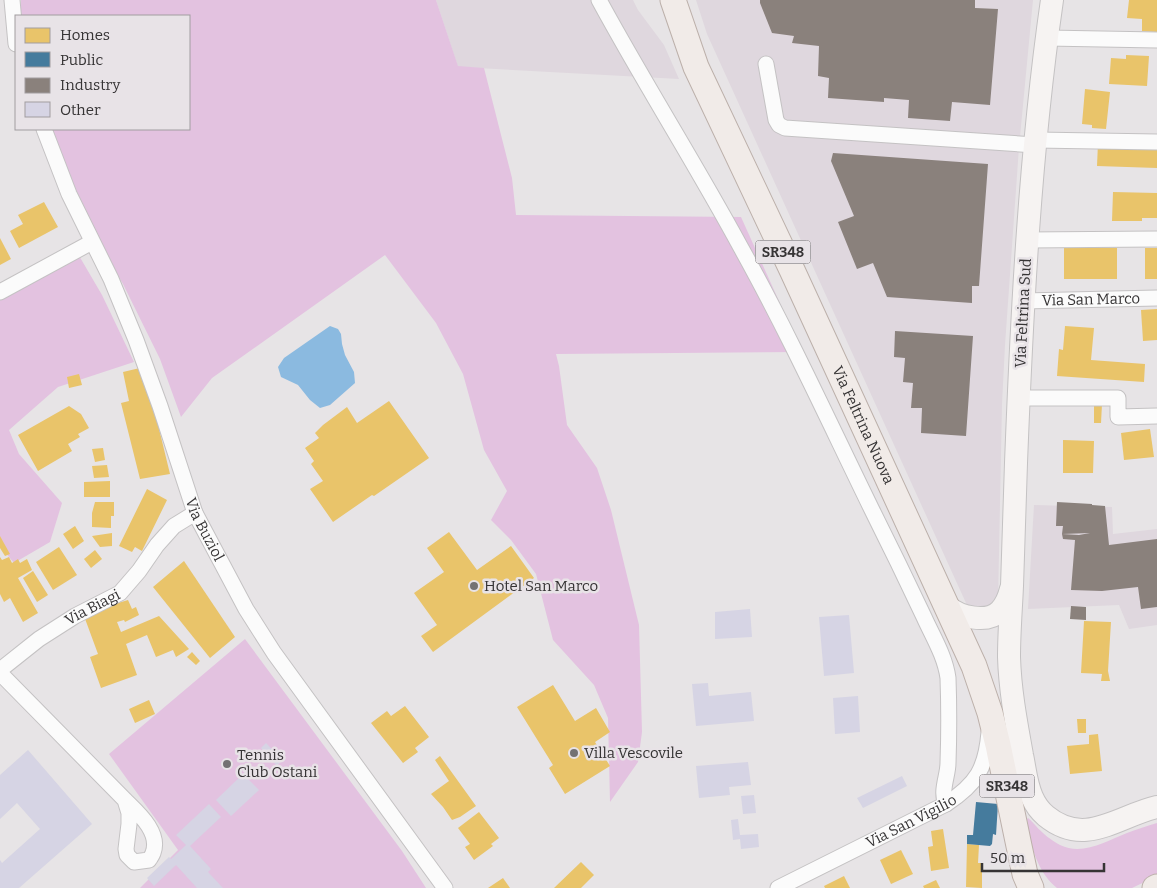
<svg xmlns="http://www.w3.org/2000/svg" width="1157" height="888" viewBox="0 0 1157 888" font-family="Bitter,serif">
<rect width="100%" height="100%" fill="#e7e4e6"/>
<g fill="#dfd7de">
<path d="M436,0H633L638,10L664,45L679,79L458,67Z"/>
<path d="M696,0H1033L1019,147L1005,345L1002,404L998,603L971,614L707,34Z"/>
<path d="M1034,505L1112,507L1113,534L1157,529V625L1129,629L1119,605L1028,609Z"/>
</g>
<g fill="#e3c2e0">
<path d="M21,0H436L458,66L484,68L512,178L516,215L741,217L802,352L556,354L559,366L567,425L597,468L611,510L639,625L642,732L638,762L610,802L608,718L594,685L553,640L536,574L511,540L491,520L507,491L484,450L463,374L436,323L385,255L212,378L181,417L160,359L123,284L99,243L73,192L51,129H189V16H21Z"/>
<path d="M78,254L102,295L134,362L58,387L9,430L19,454L62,503L50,542L14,563L0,546V298Z"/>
<path d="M245,639L402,851L426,888H140L178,850L109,754Z"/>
<path d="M1028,818C1031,820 1033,823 1036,826C1042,833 1052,841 1060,845C1083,856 1106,841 1127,833C1137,829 1147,826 1157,823V876L1132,888H1057C1037,872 1030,844 1027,819Z"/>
</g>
<path fill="#8bbae0" d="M330,326L338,329L341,334L342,344L345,355L354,372L355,383L330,405L320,408L310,400L298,385L281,377L278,367L284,358Z"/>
<g fill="#e9c46a">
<path d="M1129,0H1157V32L1142,31V19L1127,18Z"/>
<path d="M1126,55L1149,56L1147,86L1109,84L1111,58L1126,59Z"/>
<path d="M1085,89L1110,92L1106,129L1092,128V125L1082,124Z"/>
<path d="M1098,143L1157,145V168L1097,166Z"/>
<path d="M1113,192L1157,193V218H1142V221H1112Z"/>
<path d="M44,202L58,227L19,248L10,231L23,224L18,215Z"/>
<path d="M0,238L11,259L0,265Z"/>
<path d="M1064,247L1117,248V279H1064Z"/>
<rect x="1145" y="248" width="12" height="31"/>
<path d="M1157,309V340L1143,341L1141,310Z"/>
<path d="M1065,326L1094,328L1091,360L1145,364L1144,382L1057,376L1059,349L1063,350Z"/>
<path d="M144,367L170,474L140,479L121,403L129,401L123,372Z"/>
<path d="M79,374L82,385L69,388L67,377Z"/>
<path d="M389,401L429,458L374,496L372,495L333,522L310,489L323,481L311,464L314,461L305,448L319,438L315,433L323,425L347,407L357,423Z"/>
<path d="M1094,404H1102L1101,423H1094Z"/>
<path d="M69,406L81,414L89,428L78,434L80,437L68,444L72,451L38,471L18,435Z"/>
<path d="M1150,429L1154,457L1124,460L1121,433Z"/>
<path d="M1063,440L1094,441L1093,473H1063Z"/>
<path d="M103,448L105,460L95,462L92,449Z"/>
<path d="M107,465L109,477L94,478L92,466Z"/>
<path d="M110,481V497H84V482Z"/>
<path d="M147,489L167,500L142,551L135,547L132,552L119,546Z"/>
<path d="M95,502H114V516H111V528L92,527V513Z"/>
<path d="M75,526L84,541L73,549L63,534Z"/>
<path d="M449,532L477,570L511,546L534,578L433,652L421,636L437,625L414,593L444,572L427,548Z"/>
<path d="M112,533V546L100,547L92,536Z"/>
<path d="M0,536L10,554L5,556L0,548Z"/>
<path d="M59,547L77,575L53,590L36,562Z"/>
<path d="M95,550L102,559L91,568L84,559Z"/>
<path d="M0,557L2,560L9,557L12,563L18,559L20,563L27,559L32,570L18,578L38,613L23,622L10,598L4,602L0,594Z"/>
<path d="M184,561L235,637L210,658L153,587Z"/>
<path d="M33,571L48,595L37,602L23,578Z"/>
<path d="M128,600L132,609L136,607L139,615L125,622L124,620L117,622L121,632L159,616L189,649L176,657L173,650L156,657L147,635L126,644L137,675L101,688L90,657L98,654L84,616L111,604L118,603Z"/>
<path d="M1084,621L1111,622L1108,671L1110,681H1101L1102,674L1081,673Z"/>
<path d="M192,652L200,661L196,665L187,657Z"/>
<path d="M553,685L575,721L596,708L610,732L595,742L610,766L565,794L549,768L553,765L517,707Z"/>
<path d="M149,700L155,714L135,723L129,709Z"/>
<path d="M405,706L429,737L415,748L418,752L403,763L371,723L387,711L391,716Z"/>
<path d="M1077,719H1086V733H1078Z"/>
<path d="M1098,734L1102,771L1070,774L1067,746L1089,744V735Z"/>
<path d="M440,756L476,806L460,817L452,820L443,807L431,794L449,781L435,760Z"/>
<path d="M479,812L499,838L491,844L493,846L474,860L465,847L470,844L458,828Z"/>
<path d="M943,829L949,868L931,871L928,847L933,846L931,831Z"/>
<path d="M967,844L979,845L978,863H982V888L966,887Z"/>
<path d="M901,850L913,874L891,884L880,860Z"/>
<path d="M581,862L594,875L581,888H554Z"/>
<path d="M844,876L850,888H825L824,886Z"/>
<path d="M503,878L510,888H488Z"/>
<path d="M936,880L940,888H924L923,886Z"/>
</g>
<path fill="#457b9d" d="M976,802L998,804L996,835L993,834L992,844L990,846L967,844V835H973Z"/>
<g fill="#8a817c">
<path d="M760,0H975V8L998,9L990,105L952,102L950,121L908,118L909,100L884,98V102L828,98L829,78L818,76L819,46L792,43L794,36L772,33L760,3Z"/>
<path d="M833,153L988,164L979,286H972V303L887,297L873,263L857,269L838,222L854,216L831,161Z"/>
<path d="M895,331L973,336L966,436L921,433L922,408H911L913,383L903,382L905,358L894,357Z"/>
<path d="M1057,502L1092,504V505L1105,506L1109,545L1157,539V607L1141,609L1138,587L1102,591L1071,590L1075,540L1063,539L1062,534L1079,535L1090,533L1062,534L1063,526H1056Z"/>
<path d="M1071,606L1086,607V620L1070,619Z"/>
</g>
<g fill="#d6d4e4">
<path d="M750,609L752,637L715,639V612Z"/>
<path d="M849,615L854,673L824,676L819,617Z"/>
<path d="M708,683L709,696L751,692L754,721L696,726L692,684Z"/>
<path d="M858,696L860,732L835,734L833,698Z"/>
<path d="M266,743L282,760L277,766L261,748Z"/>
<path d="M28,750L92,824L19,888H0V860L2,863L40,829L17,803L0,819V775Z"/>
<path d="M748,762L751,785L729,787L730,795L699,798L696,766Z"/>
<path d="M243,774L259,790L231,816L216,800Z"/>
<path d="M902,776L907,786L863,808L857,798Z"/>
<path d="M754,795L756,813L743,814L741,796Z"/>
<path d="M209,804L221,817L190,846L211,869L208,872L223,888H197L176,865L154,886L147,878L169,857L171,859L186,845L176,835Z"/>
<path d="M738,819L740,835L758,834L759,847L741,849L740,839L733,840L731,820Z"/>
</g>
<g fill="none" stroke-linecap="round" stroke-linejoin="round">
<defs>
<g id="minor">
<path d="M12,0L16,44"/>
<path d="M599,0C644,83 695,163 740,246C788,332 829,422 872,510C890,546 907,581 924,617C933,637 945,656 948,678C949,706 949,734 948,763C948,776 940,791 946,804"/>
<path d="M1047,38L1157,40"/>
<path d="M766,64L776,120L779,125L785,128L1035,145"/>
<path id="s1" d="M44,129L69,194L111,279L136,340L160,406L195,513L246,609L274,653L445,888"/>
<path d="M1036,140L1157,142"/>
<path d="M1026,240L1157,239"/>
<path d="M0,292L92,242"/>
<path id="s2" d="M1023,301L1157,298"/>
<path d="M1018,398H1118V417L1157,416"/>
<path id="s3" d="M0,670L39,639L75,616L120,593L139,571L157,545L174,526L195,513"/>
<path d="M0,673L125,800C137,812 161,832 153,853C152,856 150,858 149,860L134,862L127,855L126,849L129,824V813L125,800"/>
<path id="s4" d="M778,888L946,804C977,784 986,768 989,732"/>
</g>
<g id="secondary">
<path d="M1052,0C1030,153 1022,308 1016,463C1015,504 1013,545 1012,586C1011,609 1009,633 1009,657C1010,690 1016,722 1022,755C1025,769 1026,784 1032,797C1035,804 1040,811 1046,816C1085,848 1118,816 1157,807"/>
<path d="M947,606C959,617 987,624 1000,611C1005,606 1009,597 1011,589"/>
</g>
<g id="primary">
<path id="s5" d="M673,0L696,67L792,270L974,666L990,713L998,745L1019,846L1025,874L1031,888"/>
<path d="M1155,888L1157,887"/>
</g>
</defs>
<use href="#minor" stroke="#c4c2c3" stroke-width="17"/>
<use href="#secondary" stroke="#c4c2c3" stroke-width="24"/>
<use href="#primary" stroke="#bcb0aa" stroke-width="27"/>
<use href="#minor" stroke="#fbfbfb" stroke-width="15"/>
<use href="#secondary" stroke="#f6f3f2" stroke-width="22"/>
<use href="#primary" stroke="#f1ebe8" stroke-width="25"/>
</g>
<g fill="#747273" stroke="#e8e3e7" stroke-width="2">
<circle cx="474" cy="586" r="5"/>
<circle cx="574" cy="753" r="5"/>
<circle cx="227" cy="764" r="5"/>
</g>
<g text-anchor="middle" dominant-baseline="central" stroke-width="5" stroke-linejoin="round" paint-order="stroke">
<g fill="#e8e3e7" stroke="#6b686a" stroke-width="1">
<rect x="755.5" y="240.5" width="55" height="23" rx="4"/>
<rect x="979.5" y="774.5" width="55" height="23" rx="4"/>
</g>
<g font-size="14" font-weight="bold" fill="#363435">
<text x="783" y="252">SR348</text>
<text x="1007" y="786">SR348</text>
</g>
<g font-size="15" fill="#363435" stroke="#e8e3e7">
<text stroke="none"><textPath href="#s2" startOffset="68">Via San Marco</textPath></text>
<text transform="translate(1023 313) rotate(-87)">Via Feltrina Sud</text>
<text stroke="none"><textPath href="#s5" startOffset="466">Via Feltrina Nuova</textPath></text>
<text stroke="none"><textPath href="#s1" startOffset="432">Via Buziol</textPath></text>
<text stroke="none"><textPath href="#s3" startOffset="112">Via Biagi</textPath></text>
<text stroke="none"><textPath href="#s4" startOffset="149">Via San Vigilio</textPath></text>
</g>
<g font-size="15" fill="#363435" stroke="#e8e3e7" text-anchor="start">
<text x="484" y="586">Hotel San Marco</text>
<text x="584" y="753">Villa Vescovile</text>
<text x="237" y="755">Tennis<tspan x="237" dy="17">Club Ostani</tspan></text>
</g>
</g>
<rect x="15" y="15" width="175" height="115" fill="#e8e3e7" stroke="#a19da0"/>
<rect x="25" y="28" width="25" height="15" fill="#e9c46a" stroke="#a19da0"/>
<text x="60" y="40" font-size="15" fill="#363435">Homes</text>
<rect x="25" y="52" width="25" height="15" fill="#457b9d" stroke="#a19da0"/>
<text x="60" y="65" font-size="15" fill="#363435">Public</text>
<rect x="25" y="78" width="25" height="15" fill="#8a817c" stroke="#a19da0"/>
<text x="60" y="90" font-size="15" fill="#363435">Industry</text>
<rect x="25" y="102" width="25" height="15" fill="#d6d4e4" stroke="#a19da0"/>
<text x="60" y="115" font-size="15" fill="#363435">Other</text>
<path d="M982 863v8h122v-8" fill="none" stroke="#363435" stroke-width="2.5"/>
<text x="990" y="863" font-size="15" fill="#363435" stroke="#e8e3e7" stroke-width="4" paint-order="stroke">50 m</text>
</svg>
